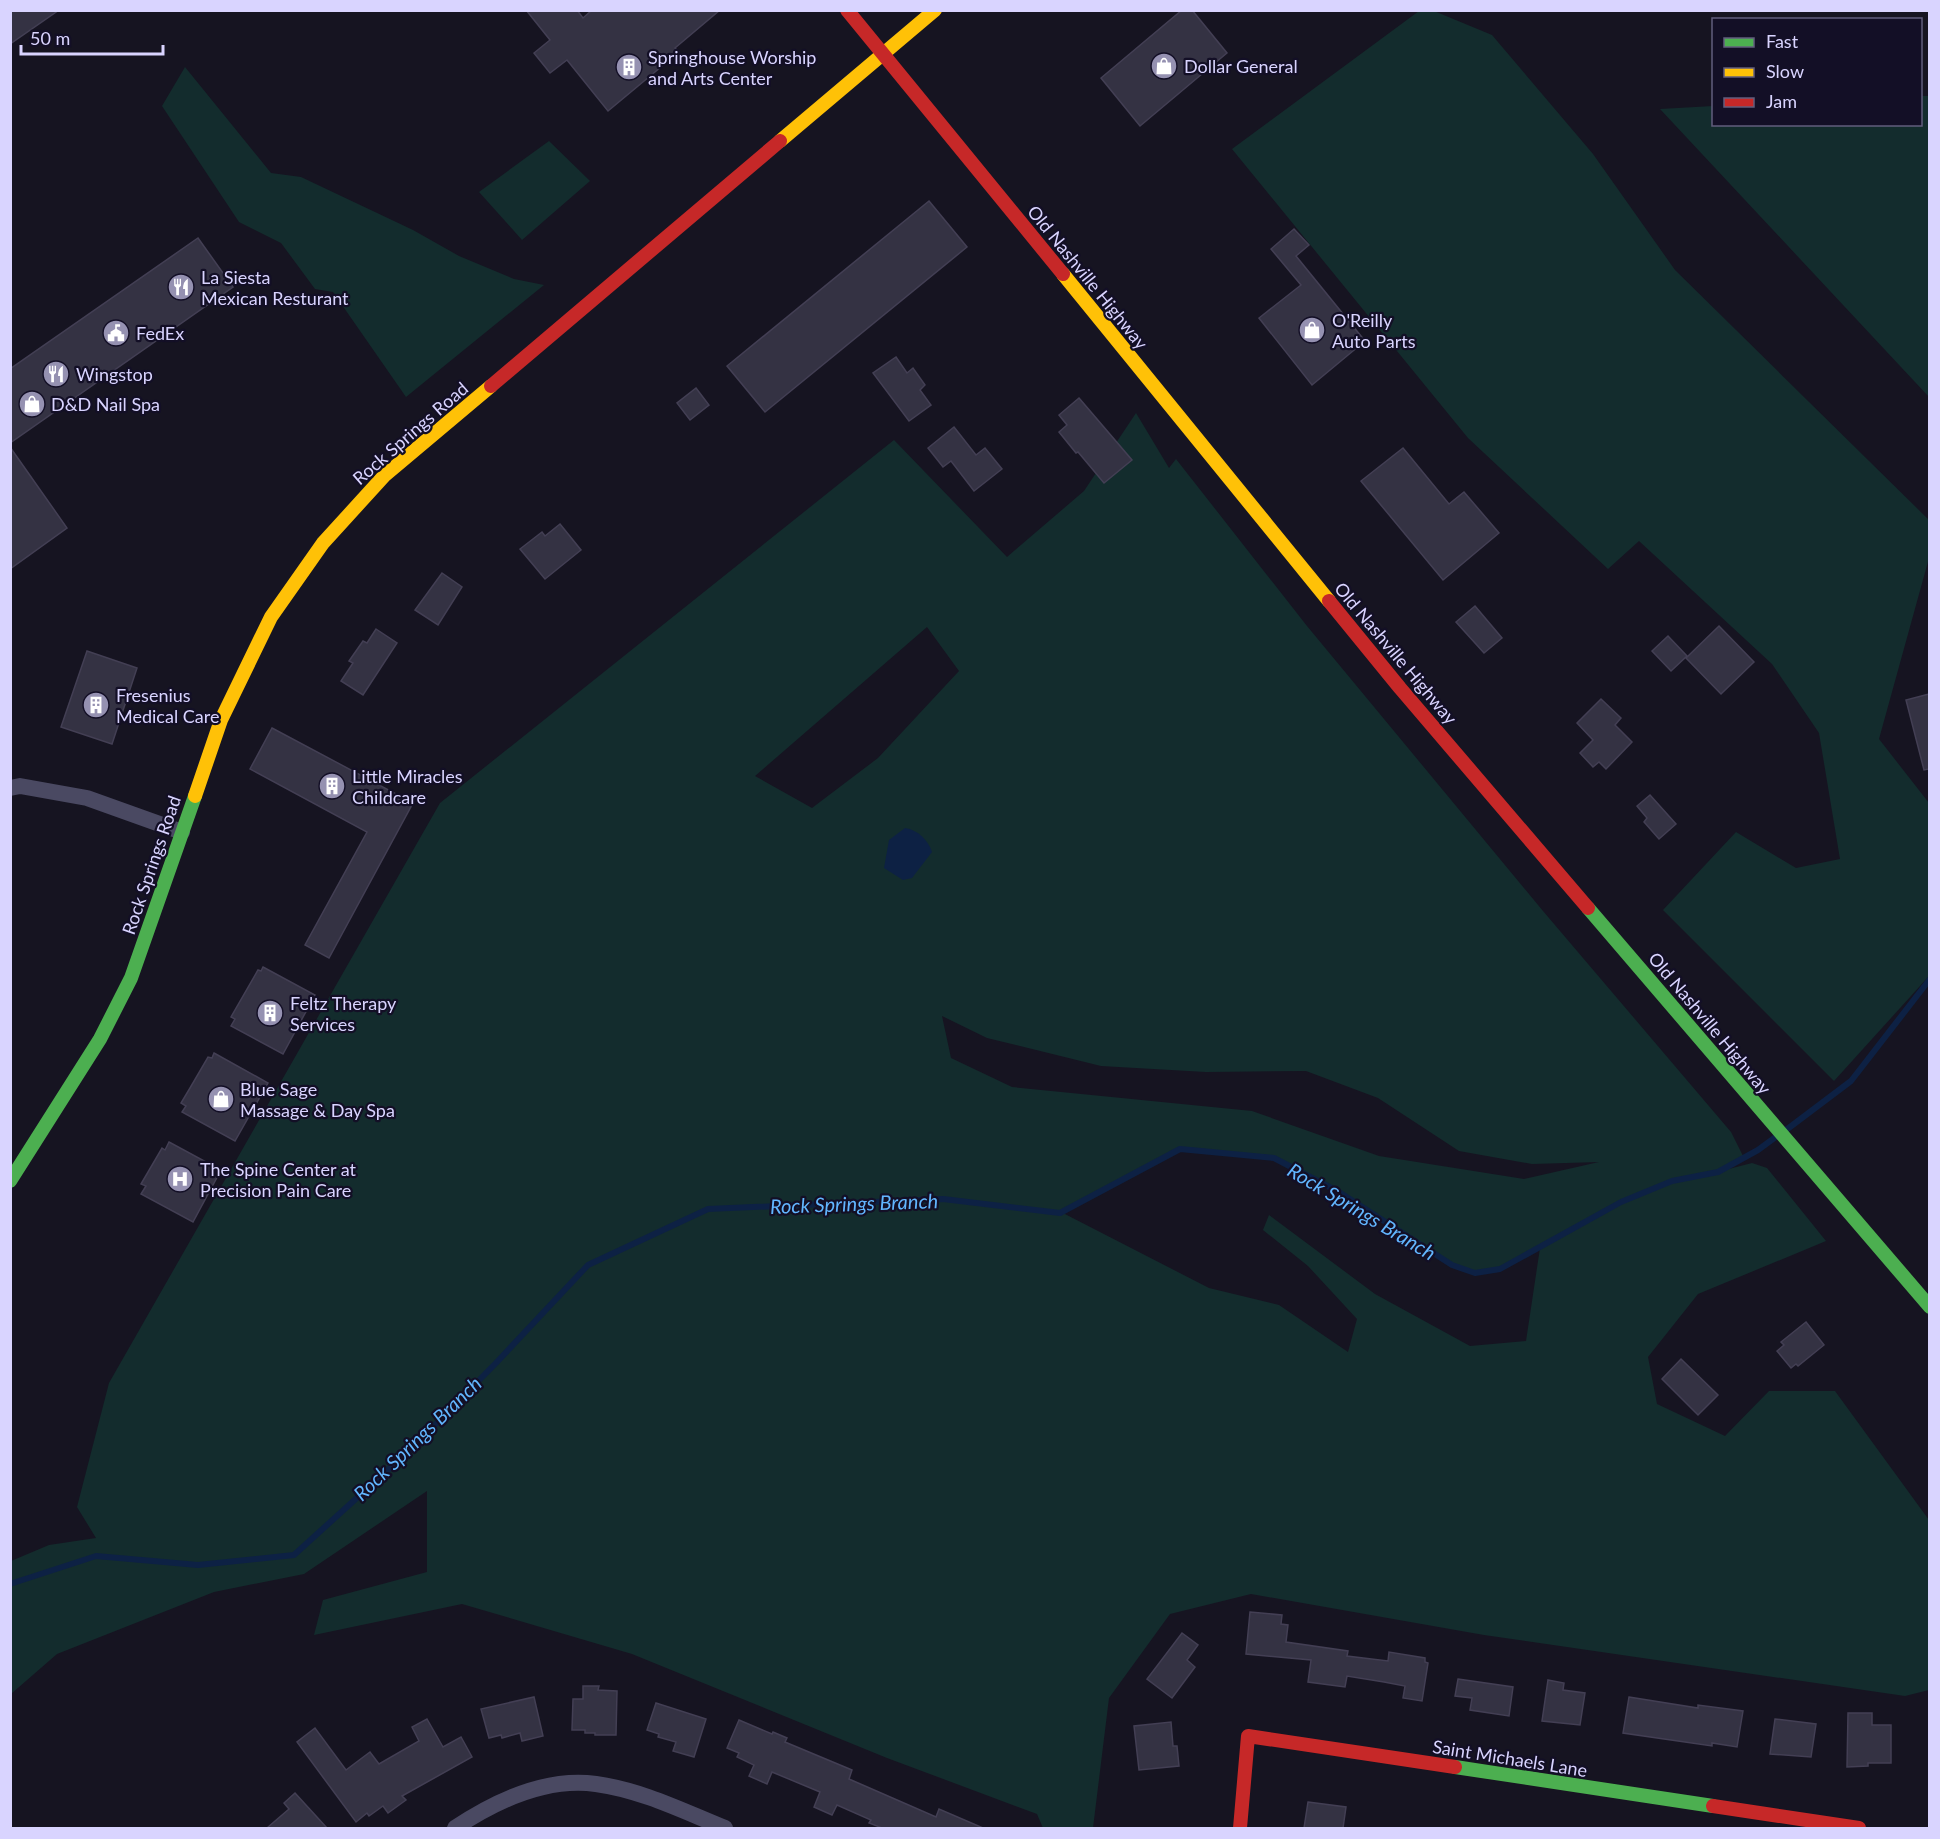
<svg xmlns="http://www.w3.org/2000/svg" width="1940" height="1839" viewBox="0 0 1940 1839" font-family="Lato,sans-serif">
<rect width="100%" height="100%" fill="#161421"/>
<g fill="#132c2d" fill-rule="evenodd">
<path d="M1419,11H1434L1492,35L1593,154L1675,270L1929,520V558L1879,739L1929,803V976L1834,1081L1663,910L1736,832L1796,868L1840,859L1819,733L1772,664L1639,541L1608,569L1468,438L1232,149Z"/>
<path d="M185,67L271,173L301,177L413,230L459,256L514,279L544,285L406,397L333,292L315,289L281,243L239,222L162,106Z"/>
<path d="M1921,96H1930L1929,397L1660,109L1713,106L1714,124H1920Z"/>
<path d="M549,141L590,181L522,240L479,192Z"/>
<path d="M1136,413L1169,468L1176,459L1307,626L1543,911L1731,1132L1744,1158L1721,1171L1752,1163L1767,1168L1826,1241L1698,1294L1648,1357L1657,1404L1725,1436L1769,1391H1835L1929,1520V1690L1905,1696L1484,1635L1251,1594L1170,1614L1109,1698L1093,1828H1043L1037,1814L887,1758L632,1654L462,1604L314,1635L323,1600L427,1572V1491L304,1574L214,1592L57,1654L11,1694V1561L49,1545L96,1538L77,1507L109,1383L440,803L894,440L1007,557L1084,491ZM927,627L959,671L878,758L812,808L755,776ZM942,1016L987,1038L1101,1066L1206,1072L1306,1071L1378,1098L1459,1151L1532,1164L1599,1162L1524,1179L1379,1156L1252,1111L1012,1087L951,1058ZM1180,1149L1274,1158L1339,1192L1452,1265L1475,1273L1500,1269L1540,1248L1526,1341L1470,1346L1375,1294L1269,1215L1263,1230L1308,1266L1357,1319L1348,1352L1279,1305L1209,1288L1061,1212Z"/>
</g>
<path fill="#0d2144" d="M905,828C918,830 928,840 932,852L912,878L903,880L884,868L889,840Z"/>
<g fill="none" stroke-linecap="round" stroke-linejoin="round">
<g stroke="#0d2144" stroke-width="6">
<path d="M1786,1130L1851,1081L1930,979"/>
<path d="M10,1584L96,1556L198,1565L294,1555L413,1447L496,1363L588,1265L708,1209L943,1199L1060,1213L1180,1149L1274,1158L1339,1192L1452,1265L1475,1273L1500,1269L1621,1202L1672,1181L1718,1172L1758,1150L1777,1136"/>
</g>
</g>
<g fill="#343243" stroke="#433f54" stroke-width="1.5">
<path d="M10,10H59L10,44Z"/>
<path d="M526,10H577L583,18L592,10H720L675,48L679,52L608,111L567,60L550,73L534,53L550,40Z"/>
<path d="M1182,10H1192L1227,53L1140,126L1101,78Z"/>
<path d="M929,201L967,247L765,412L727,366Z"/>
<path d="M1294,229L1309,245L1296,256L1365,341L1312,385L1259,318L1301,285L1271,249Z"/>
<path d="M198,238L233,287L10,443V369Z"/>
<path d="M896,357L907,373L913,368L925,385L920,390L931,405L909,421L873,373Z"/>
<path d="M696,388L709,405L690,420L677,403Z"/>
<path d="M1079,398L1132,460L1104,483L1078,452L1076,453L1059,432L1067,425L1059,415Z"/>
<path d="M954,427L976,455L985,448L1002,469L974,491L951,461L943,467L928,448Z"/>
<path d="M10,447L67,528L10,569Z"/>
<path d="M1403,448L1449,504L1464,492L1499,533L1443,580L1361,481Z"/>
<path d="M560,524L581,550L545,579L520,549L542,532L545,536Z"/>
<path d="M442,573L462,587L438,625L415,610Z"/>
<path d="M1475,606L1502,638L1484,653L1456,622Z"/>
<path d="M1719,626L1754,662L1721,694L1686,658Z"/>
<path d="M376,629L397,643L363,695L341,681L353,663L349,661L363,641L367,643Z"/>
<path d="M1668,636L1687,656L1671,671L1652,651Z"/>
<path d="M87,651L137,668L112,744L61,727Z"/>
<path d="M1929,694V769L1924,770L1906,700Z"/>
<path d="M1601,699L1621,718L1615,725L1632,742L1606,769L1599,762L1593,767L1580,753L1593,740L1577,723Z"/>
<path d="M272,728L413,803L329,958L305,945L367,832L250,769Z"/>
<path d="M1650,795L1676,824L1659,839L1644,822L1647,818L1637,806Z"/>
<path d="M263,967L315,995L283,1054L231,1026L235,1019L231,1017L258,970L261,971Z"/>
<path d="M214,1053L268,1083L235,1141L182,1112L186,1106L181,1103L190,1088L208,1057L212,1058Z"/>
<path d="M169,1142L221,1170L193,1222L141,1194L146,1186L141,1184L162,1148L165,1150Z"/>
<path d="M1806,1322L1824,1345L1798,1366L1796,1364L1791,1368L1777,1351L1784,1345L1781,1342Z"/>
<path d="M1681,1359L1718,1395L1698,1415L1662,1379Z"/>
<path d="M1250,1612L1282,1615L1281,1624L1288,1625L1286,1642L1348,1651L1347,1656L1388,1661L1389,1652L1425,1658V1662L1428,1663L1422,1701L1403,1698L1405,1686L1384,1682L1347,1676L1345,1687L1308,1682L1311,1660L1246,1654Z"/>
<path d="M1182,1633L1198,1645L1187,1660L1195,1667L1172,1698L1147,1679Z"/>
<path d="M1458,1679L1513,1687L1509,1716L1470,1710L1472,1698L1455,1696Z"/>
<path d="M1548,1680L1564,1683L1563,1690L1585,1693L1580,1725L1542,1721Z"/>
<path d="M583,1686H599L598,1690L617,1691L616,1735H595V1733H585V1730H572L573,1699H583Z"/>
<path d="M534,1697L543,1736L522,1741L520,1733L502,1738L501,1735L489,1738L481,1709Z"/>
<path d="M1629,1697L1698,1708V1705L1743,1711L1737,1747L1712,1743V1746L1623,1733Z"/>
<path d="M656,1703L706,1719L694,1757L673,1751L676,1742L658,1737L659,1734L647,1730Z"/>
<path d="M1848,1713H1872V1725H1891V1763H1868V1766L1847,1767Z"/>
<path d="M427,1719L443,1747L461,1737L472,1757L402,1796L406,1800L388,1813L383,1806L369,1816L367,1813L356,1822L297,1742L315,1728L346,1770L370,1752L379,1764L419,1741L412,1727Z"/>
<path d="M1775,1719L1816,1724L1811,1757L1770,1754Z"/>
<path d="M739,1720L772,1734L773,1732L787,1738L785,1742L852,1770L849,1779L936,1817L939,1809L983,1828H882L869,1823L871,1820L837,1805L832,1815L814,1807L820,1792L772,1772L767,1784L749,1776L754,1765L737,1757L739,1753L727,1748Z"/>
<path d="M1171,1722L1173,1746H1177L1179,1766L1139,1770L1134,1726Z"/>
<path d="M295,1793L327,1828H267L289,1809L284,1803Z"/>
<path d="M1308,1802L1346,1807L1343,1828H1304Z"/>
</g>
<g fill="none" stroke-linecap="round" stroke-linejoin="round">
<g stroke="#4a4962" stroke-width="16">
<path d="M10,788L20,786L87,798L182,832"/>
<path d="M455,1828C494,1802 546,1777 596,1784C641,1790 683,1811 725,1828"/>
</g>
<g stroke="#4caf50" stroke-width="14">
<path d="M1588,908L1930,1307"/>
<path d="M10,1181L100,1039L131,978L195,796"/>
<path d="M1455,1767L1713,1806"/>
</g>
<g stroke="#ffc107" stroke-width="14">
<path d="M780,141L935,10"/>
<path d="M1063,274L1329,601"/>
<path d="M195,796L221,720L271,617L323,543L384,476L491,386"/>
</g>
<g stroke="#c62828" stroke-width="14">
<path d="M847,10L1063,274"/>
<path d="M491,386L780,141"/>
<path d="M1329,601L1400,688L1588,908"/>
<path d="M1713,1806L1859,1828"/>
<path d="M1240,1828L1248,1736L1455,1767"/>
</g>
</g>
<defs>
<symbol id="shop-disc" viewBox="-11 -11 22 22"><circle r="9.5" fill="#9591b1" stroke="#130f26"/><path d="M-5-2.5h2.3a2.7 3.5 0 0 1 5.4 0H5L5.5 6h-11ZM-1.5-2.5h3a1.5 2.3 0 0 0-3 0Z" fill="#fff"/></symbol>
<symbol id="building-disc" viewBox="-11 -11 22 22"><circle r="9.5" fill="#9591b1" stroke="#130f26"/><path d="M-4-6H4V6H1V3H-1V6H-4ZM-2.5-4.3h1.7v1.8h-1.7ZM.8-4.3h1.7v1.8H.8ZM-2.5-1h1.7V.8h-1.7ZM.8-1h1.7V.8H.8Z" fill="#fff"/></symbol>
<symbol id="restaurant-disc" viewBox="-11 -11 22 22"><circle r="9.5" fill="#9591b1" stroke="#130f26"/><path d="M-5-6h1v4h1v-4h1v4h1v-4h1v5L-1.5 .5V6h-2V.5L-5-1ZM5-6V6H3V1.5H1.5Q1.5-4 5-6Z" fill="#fff"/></symbol>
<symbol id="civic-disc" viewBox="-11 -11 22 22"><circle r="9.5" fill="#9591b1" stroke="#130f26"/><path d="M-.6-6.5H3V-4.5H.6V-3L4-1V1h2V6H-6V1h2V-1L-.6-3ZM-1.2 2.5V6h2.4V2.5Z" fill="#fff"/></symbol>
<symbol id="hospital-disc" viewBox="-11 -11 22 22"><circle r="9.5" fill="#9591b1" stroke="#130f26"/><path d="M-5-5h3v3.5h4V-5h3V5h-3V1.5h-4V5h-3Z" fill="#fff"/></symbol>
</defs>
<g fill-rule="evenodd">
<use href="#shop-disc" x="1149" y="51" width="30" height="30"/>
<use href="#building-disc" x="614" y="52" width="30" height="30"/>
<use href="#restaurant-disc" x="166" y="272" width="30" height="30"/>
<use href="#shop-disc" x="1297" y="315" width="30" height="30"/>
<use href="#civic-disc" x="101" y="318" width="30" height="30"/>
<use href="#restaurant-disc" x="41" y="359" width="30" height="30"/>
<use href="#shop-disc" x="17" y="389" width="30" height="30"/>
<use href="#building-disc" x="81" y="690" width="30" height="30"/>
<use href="#building-disc" x="317" y="771" width="30" height="30"/>
<use href="#building-disc" x="255" y="998" width="30" height="30"/>
<use href="#shop-disc" x="206" y="1084" width="30" height="30"/>
<use href="#hospital-disc" x="165" y="1164" width="30" height="30"/>
</g>
<g text-anchor="middle" dominant-baseline="central" stroke-width="4.5" stroke-linejoin="round" paint-order="stroke">
<g font-size="18" fill="#d9d4ff" stroke="#130f26" text-anchor="start">
<text x="648" y="57">Springhouse Worship<tspan x="648" dy="21">and Arts Center</tspan></text>
<text x="1184" y="66">Dollar General</text>
<text x="201" y="277">La Siesta<tspan x="201" dy="21">Mexican Resturant</tspan></text>
<text x="1332" y="320">O'Reilly<tspan x="1332" dy="21">Auto Parts</tspan></text>
<text x="136" y="333">FedEx</text>
<text x="76" y="374">Wingstop</text>
<text x="51" y="404">D&amp;D Nail Spa</text>
<text x="116" y="695">Fresenius<tspan x="116" dy="21">Medical Care</tspan></text>
<text x="352" y="776">Little Miracles<tspan x="352" dy="21">Childcare</tspan></text>
<text x="290" y="1003">Feltz Therapy<tspan x="290" dy="21">Services</tspan></text>
<text x="240" y="1089">Blue Sage<tspan x="240" dy="21">Massage &amp; Day Spa</tspan></text>
<text x="200" y="1169">The Spine Center at<tspan x="200" dy="21">Precision Pain Care</tspan></text>
</g>
<g font-size="18" fill="#d9d4ff" stroke="#130f26">
<text transform="translate(1088 277) rotate(51)">Old Nashville Highway</text>
<text transform="translate(410 433) rotate(-41)">Rock Springs Road</text>
<text transform="translate(1396 653) rotate(50)">Old Nashville Highway</text>
<text transform="translate(151 865) rotate(-71)">Rock Springs Road</text>
<text transform="translate(1710 1023) rotate(50)">Old Nashville Highway</text>
<text transform="translate(1510 1758) rotate(9)">Saint Michaels Lane</text>
</g>
<g font-size="20" font-style="italic" fill="#62b6ff" stroke="#130f26">
<text transform="translate(854 1203) rotate(-2)">Rock Springs Branch</text>
<text transform="translate(1362 1211) rotate(31)">Rock Springs Branch</text>
<text transform="translate(417 1438) rotate(-44)">Rock Springs Branch</text>
</g>
</g>
<rect width="1940" height="1839" fill="none" stroke="#d9d4ff" stroke-width="24"/>
<rect x="1712" y="18" width="210" height="108" fill="#130f26" stroke="#625e7d" stroke-width="1.5"/>
<rect x="1724" y="38" width="30" height="9" fill="#4caf50" stroke="#625e7d" stroke-width="1.5"/>
<text x="1766" y="48" font-size="18" fill="#d9d4ff">Fast</text>
<rect x="1724" y="68" width="30" height="9" fill="#ffc107" stroke="#625e7d" stroke-width="1.5"/>
<text x="1766" y="78" font-size="18" fill="#d9d4ff">Slow</text>
<rect x="1724" y="98" width="30" height="9" fill="#c62828" stroke="#625e7d" stroke-width="1.5"/>
<text x="1766" y="108" font-size="18" fill="#d9d4ff">Jam</text>
<path d="M21 45v9h142v-9" fill="none" stroke="#d9d4ff" stroke-width="3"/>
<text x="30" y="45" font-size="18" fill="#d9d4ff" stroke="#130f26" stroke-width="4.5" paint-order="stroke">50 m</text>
</svg>
